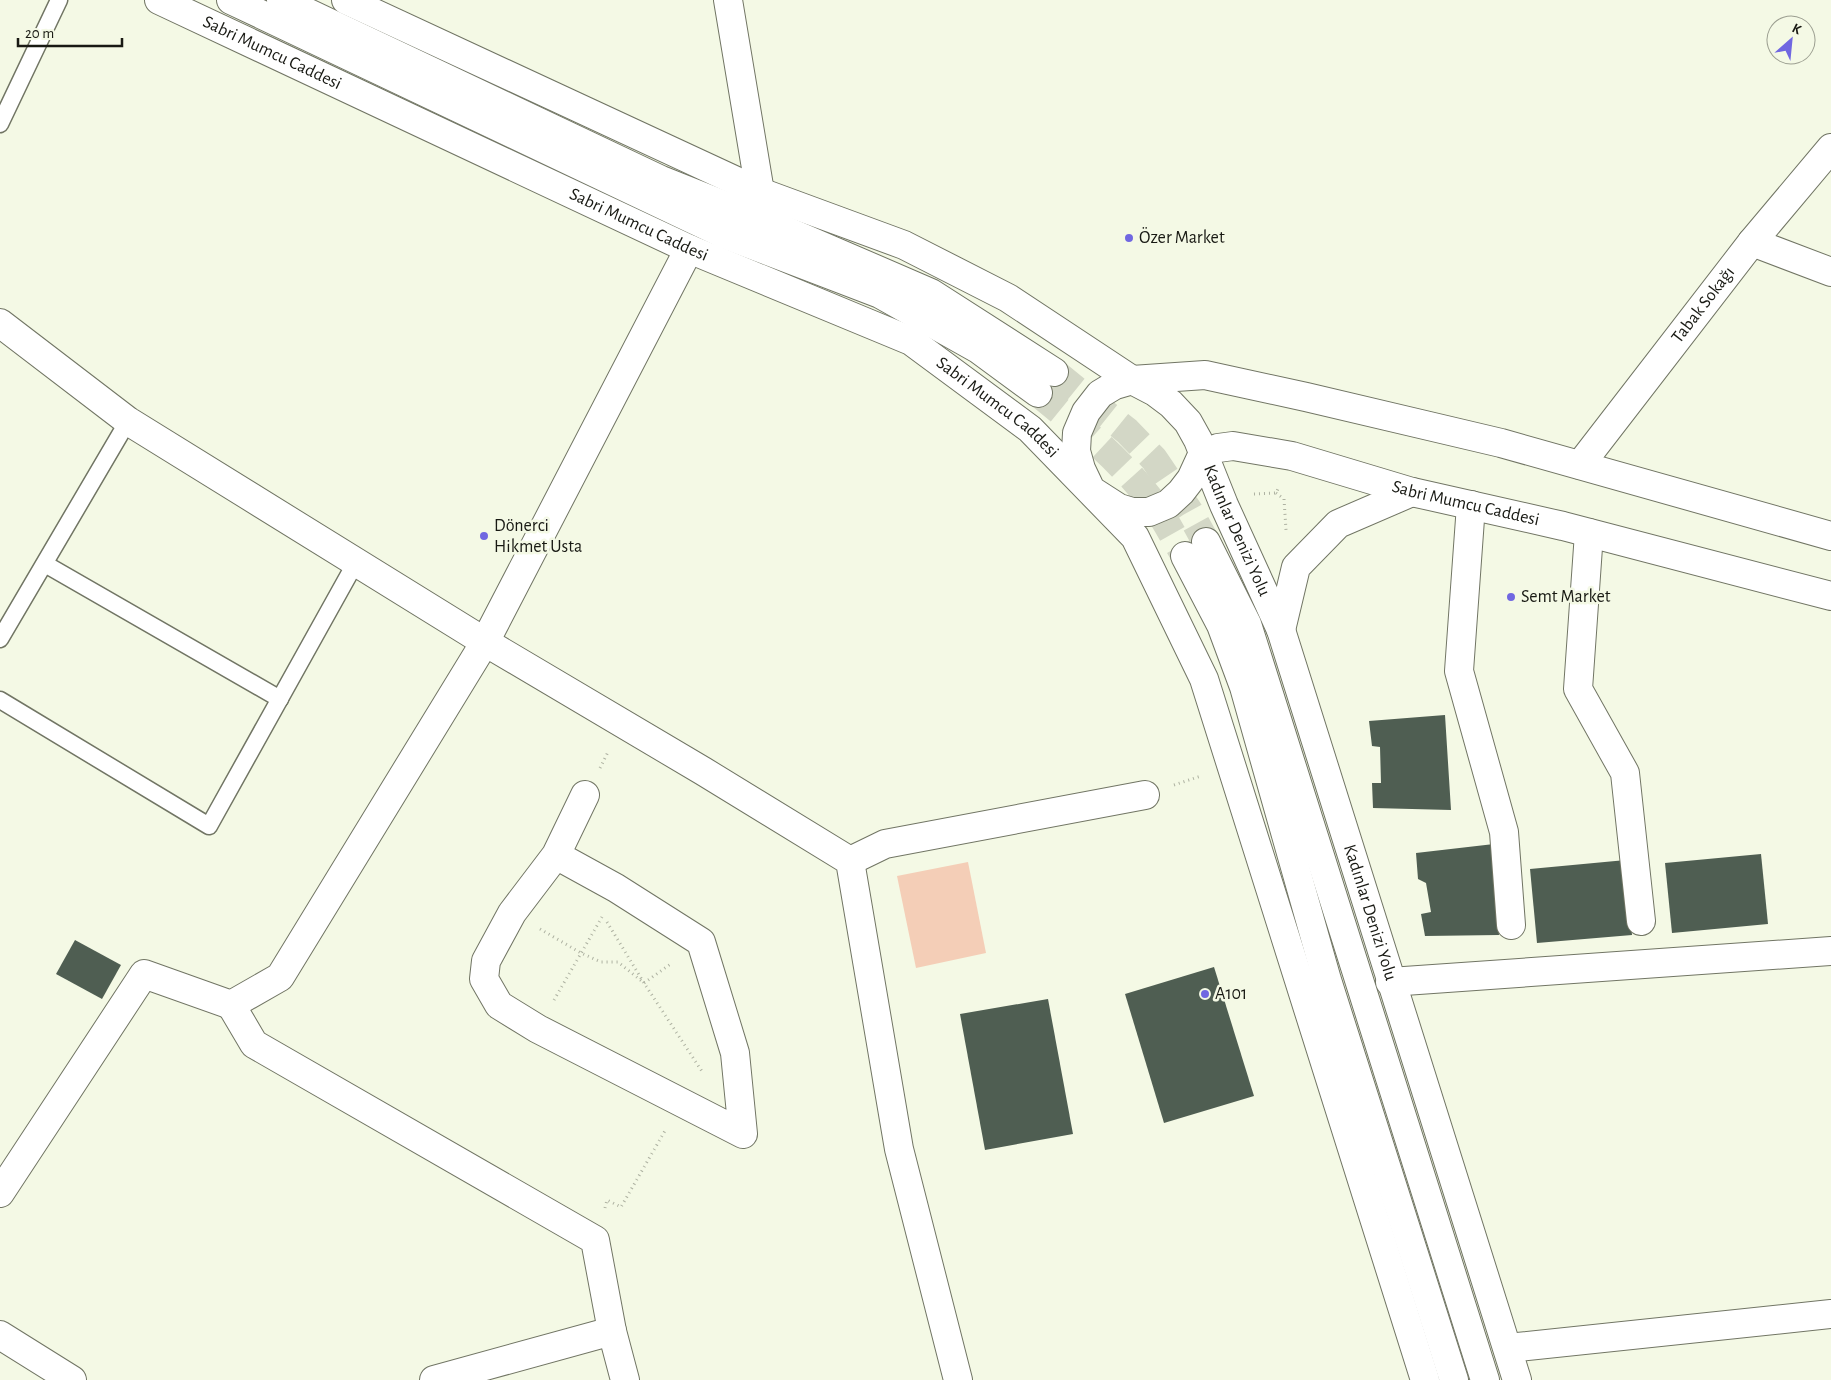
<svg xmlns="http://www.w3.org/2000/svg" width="1831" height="1380" viewBox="0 0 1831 1380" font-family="'Alegreya Sans',sans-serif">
<rect width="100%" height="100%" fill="#f4f9e5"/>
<path fill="#f4ceb7" d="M968,862L986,953L916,968L897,876Z"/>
<g fill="#4f5e52">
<path d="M1445,715L1451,810L1373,808L1372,783H1381L1380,747L1372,746L1369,721Z"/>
<path d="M1494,844L1499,935L1425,936L1421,914L1431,912L1426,883L1418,879L1416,853Z"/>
<path d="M1761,854L1768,924L1672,933L1665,863Z"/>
<path d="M1626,860L1632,935L1537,943L1530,869Z"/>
<path d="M75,940L121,965L102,999L56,974Z"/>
<path d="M1214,967L1254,1096L1164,1123L1125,994Z"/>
<path d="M1048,999L1073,1134L985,1150L960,1014Z"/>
</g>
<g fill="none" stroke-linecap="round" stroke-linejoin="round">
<g stroke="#d3d7c6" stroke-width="28" stroke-dasharray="28 14" stroke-linecap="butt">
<path d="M1054,372L1127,431L1154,459L1189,511L1206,542"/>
<path d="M1038,393C1081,428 1126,464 1158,510C1168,525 1176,541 1185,556"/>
</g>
<defs>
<g id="lane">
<path d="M0,124L59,0"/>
<path d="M45,564L280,699"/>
<path d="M0,639L128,421"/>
<path d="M0,700L209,826L356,562"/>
</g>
<g id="street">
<path d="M728,0L760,192"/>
<path d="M1752,242L1831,272"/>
<path d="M0,323L128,421L485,642L703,771L850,861L899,1149L958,1380"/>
<path id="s1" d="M1580,465L1752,242L1831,148"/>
<path d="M1471,505L1459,671L1504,832L1511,925"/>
<path d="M1589,533L1578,689L1625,773L1641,921"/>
<path d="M556,855L616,888L701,942L735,1053L743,1134L538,1029L499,1005L484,979L486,961L512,913L556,855L585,795"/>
<path d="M850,861L885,844L1145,795"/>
<path d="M1390,982L1831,951"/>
<path d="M231,1005L254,1044L595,1240L612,1331L625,1380"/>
<path d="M0,1193L144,974L231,1005L280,977L485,642L689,249"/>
<path d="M0,1335L72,1380"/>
<path d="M1508,1348L1831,1314"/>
<path d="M434,1380L612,1331"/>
</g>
<g id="secondary">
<path id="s2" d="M159,0L689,249L911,341L1030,429L1135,537L1204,679L1425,1380"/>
<path d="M231,0L726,235L880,294L978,349L1038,393"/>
<path d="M281,0L661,180L771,224L931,293L1054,372"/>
<path id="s3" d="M346,0L760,192L904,245L1008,298L1132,380L1155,392L1171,404L1188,422L1198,440L1224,505L1281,630L1517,1380"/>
<path d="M1203,453L1191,479L1181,492L1168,504L1149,512H1132L1119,508L1091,490L1081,469L1076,451L1077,433L1086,412L1100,394L1115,385L1132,380L1205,375L1306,397L1501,443L1831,536"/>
<path id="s4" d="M1203,453L1218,448L1233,446L1292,456L1412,492L1563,526L1831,596"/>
<path d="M1206,542L1247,624L1485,1380"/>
<path d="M1185,556L1221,625L1244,687L1327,980L1454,1380"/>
<path d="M1281,630L1296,567L1338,524L1412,492"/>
</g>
</defs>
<use href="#lane" stroke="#717564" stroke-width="19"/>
<use href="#street" stroke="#717564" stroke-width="30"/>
<use href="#secondary" stroke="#717564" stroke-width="30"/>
<g stroke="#aeb2a2" stroke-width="3" stroke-dasharray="1 4" stroke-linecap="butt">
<path d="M1276,493L1284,499L1286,530"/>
<path d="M1254,494L1276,493L1279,487"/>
<path d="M600,768L608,752"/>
<path d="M1174,785L1201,776"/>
<path d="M607,922L644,983L703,1073"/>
<path d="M540,929L581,953L601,962H618L644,983L672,963"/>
<path d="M554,1000L602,917"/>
<path d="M605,1208L607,1200L621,1207L666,1129"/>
</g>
<use href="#lane" stroke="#fff" stroke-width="16"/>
<use href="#street" stroke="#fff" stroke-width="28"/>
<use href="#secondary" stroke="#fff" stroke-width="28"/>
</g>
<g fill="#7067e1" stroke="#f4f9e5" stroke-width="2">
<circle cx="1129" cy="238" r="5"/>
<circle cx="484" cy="536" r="5"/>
<circle cx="1511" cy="597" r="5"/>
<circle cx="1205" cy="994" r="5"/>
</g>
<g text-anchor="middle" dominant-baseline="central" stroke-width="5" stroke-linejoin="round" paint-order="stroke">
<g font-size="18" fill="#181913" stroke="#f4f9e5">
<text stroke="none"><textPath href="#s2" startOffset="125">Sabri Mumcu Caddesi</textPath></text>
<text stroke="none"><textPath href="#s2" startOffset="530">Sabri Mumcu Caddesi</textPath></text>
<text stroke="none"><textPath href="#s1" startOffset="202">Tabak Sokağı</textPath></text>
<text stroke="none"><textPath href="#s2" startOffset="935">Sabri Mumcu Caddesi</textPath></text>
<text stroke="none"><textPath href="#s4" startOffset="271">Sabri Mumcu Caddesi</textPath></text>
<text stroke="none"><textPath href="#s3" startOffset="1065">Kadınlar Denizi Yolu</textPath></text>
<text stroke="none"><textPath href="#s3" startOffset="1470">Kadınlar Denizi Yolu</textPath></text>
</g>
<g font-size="18" fill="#181913" stroke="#f4f9e5" text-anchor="start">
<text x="1139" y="238">Özer Market</text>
<text x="494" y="526">Dönerci<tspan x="494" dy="21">Hikmet Usta</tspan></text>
<text x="1521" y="597">Semt Market</text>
<text x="1215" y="994">A101</text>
</g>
</g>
<g transform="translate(1791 40) rotate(27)"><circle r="24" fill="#f4f9e5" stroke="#9c9f91"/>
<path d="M0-4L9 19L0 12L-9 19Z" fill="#7067e1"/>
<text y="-8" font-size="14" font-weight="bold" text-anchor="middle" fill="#181913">K</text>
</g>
<path d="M18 38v8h104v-8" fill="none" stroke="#181913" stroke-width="2.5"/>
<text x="25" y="38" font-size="15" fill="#181913" stroke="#f4f9e5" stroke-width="4" paint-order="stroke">20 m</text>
</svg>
